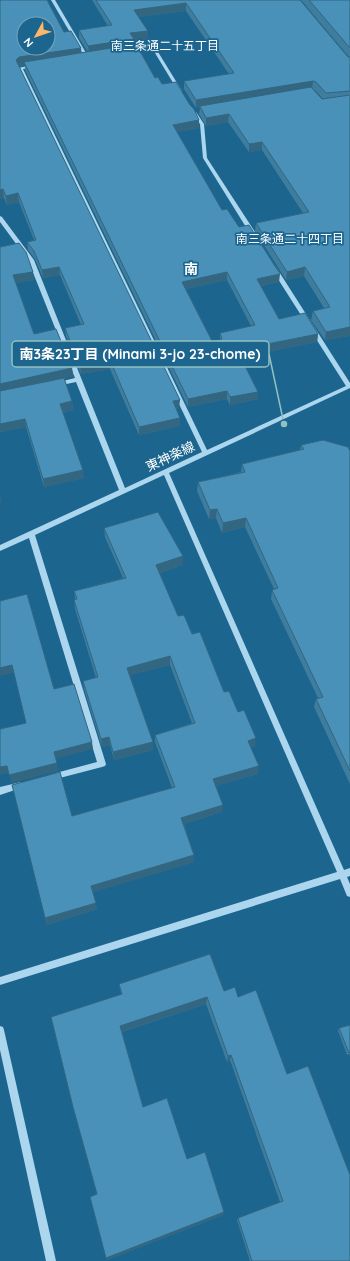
<svg xmlns="http://www.w3.org/2000/svg" width="350" height="1261" viewBox="0 0 350 1261" font-family="Quicksand,'Noto Sans JP',sans-serif">
<rect width="100%" height="100%" fill="#1c658f"/>
<g fill="none" stroke-linecap="round" stroke-linejoin="round">
<g fill="#abd6ee" fill-rule="evenodd">
<path d="M51,0H55L89,58V59L85,58Z"/>
<path d="M153,46L155,47L182,91V92L178,91L152,48L130,52L128,51Z"/>
<path d="M33,65H35V67L23,69L207,450L346,386L271,268L272,267H276L350,383V388L169,473L344,870L350,868V876L347,877L350,884V897L347,896L340,879L0,985V977L337,872L164,475L35,535L106,764L105,766L102,767L52,780L49,779L48,777L49,775L52,774L97,762L29,538L0,551V545L119,490L76,382L57,386L54,384L55,383L75,378L28,260L0,222V216L2,217L34,260L125,488L202,452L18,68Z"/>
<path d="M192,112H196L204,124L207,158L255,232L254,233L249,232L203,158L200,124L192,113Z"/>
<path d="M21,782L24,783L25,785L24,787L0,795V787Z"/>
<path d="M0,1026L3,1027L4,1030L56,1261H46L0,1050Z"/>
</g>
</g>
<g fill="#3f7d9e" fill-rule="evenodd">
<path d="M0,0L64,32L81,48V53L88,52L79,38V30L108,26L92,0H300L348,57H349L301,0H350V336L325,340L311,320L313,311L324,308L304,276L286,280L255,231L256,223L303,213L262,150L249,152L228,122L206,126L199,114L200,108H196L184,89V81L229,74L186,11L139,17L148,39L134,41V45L155,78L162,84L199,128L177,132L222,210L239,227L279,282L261,286L279,319L318,334L317,342L241,357L258,392V399L230,405L227,399L188,407L25,70V65L20,66L19,67L179,408L176,409L180,418V426L139,435L110,369L81,374L66,336L65,328L81,325L60,275L43,278L35,259L28,250L27,242L34,240L19,202L7,205L4,198L0,199ZM314,90H315L323,99H322ZM227,280L251,326L220,333V340L212,341L186,289Z"/>
<path d="M0,247L34,280L16,283L34,334L72,368L73,376L64,378L72,401L73,410L63,412L84,478L44,487L26,427L0,432Z"/>
<path d="M301,445L350,451V784L314,707L316,699L318,698L271,599L272,590L274,589L245,527L222,533L216,518L209,519L197,491L198,482L241,472L242,464L300,450Z"/>
<path d="M104,528L183,565L159,573L178,616L192,634L224,692L238,712L255,746L251,747L258,774L215,786L222,812L184,824L194,855V862L93,892L97,909L47,925L45,918L72,816L172,788L155,742V735L192,723L170,665L130,675L153,750L114,760L110,745L102,747L84,689L83,681L96,678L75,609L74,600L75,599L74,591L123,578L105,537Z"/>
<path d="M119,984L224,991L238,997L350,1261H250L237,1220L238,1218L280,1202L230,1060L227,1062L206,1004L122,1032L143,1107L187,1159L223,1215L107,1260L106,1258L97,1194L121,994Z"/>
<path d="M350,1025V1054L347,1055L338,1031L339,1028Z"/>
</g>
<g fill="#336681">
<path d="M186,3V11L135,18L134,10Z"/>
<path d="M148,31V39L134,41V48L89,54L88,46L130,33Z"/>
<path d="M81,48L82,56L24,62L25,65L20,66L17,69L16,60L19,57Z"/>
<path d="M313,81L312,90L200,106V108H196V100Z"/>
<path d="M229,114L228,122L206,126V118Z"/>
<path d="M199,120V128L173,133V125Z"/>
<path d="M262,142V150L249,152V144Z"/>
<path d="M3,189L4,198L0,199V190Z"/>
<path d="M18,193L19,202L7,205L6,196Z"/>
<path d="M59,267L60,275L43,278L42,270Z"/>
<path d="M305,267L304,276L286,280L287,272Z"/>
<path d="M33,272L34,280L14,284L13,275Z"/>
<path d="M227,272V280L182,290V282Z"/>
<path d="M280,274L279,282L256,287L257,279Z"/>
<path d="M350,327V336L325,340L326,332Z"/>
<path d="M318,334L317,342L237,358V350Z"/>
<path d="M110,360V369L81,374L80,366Z"/>
<path d="M72,368L73,376L0,392V384Z"/>
<path d="M227,391V399L188,407V399Z"/>
<path d="M258,392V399L230,405V397Z"/>
<path d="M180,400L179,408L173,410V401Z"/>
<path d="M72,401L73,410L61,412L60,404Z"/>
<path d="M180,418V426L139,435V427Z"/>
<path d="M25,419L26,427L0,432V424Z"/>
<path d="M83,470L84,478L44,487L43,479Z"/>
<path d="M0,495L2,503H0Z"/>
<path d="M217,509L216,518L209,519L210,510Z"/>
<path d="M246,518L245,527L222,533L223,523Z"/>
<path d="M183,556V565L156,574V565Z"/>
<path d="M170,656V665L127,676V668Z"/>
<path d="M12,665L14,673L0,676V668Z"/>
<path d="M109,737L110,745L102,747L101,739Z"/>
<path d="M256,738L255,746L248,749V741Z"/>
<path d="M92,742L93,749L55,759L54,752Z"/>
<path d="M153,742V750L114,760L113,752Z"/>
<path d="M57,763L58,771L12,783L9,775Z"/>
<path d="M7,766L9,773L0,775V767Z"/>
<path d="M259,766L258,774L212,787L213,779Z"/>
<path d="M223,805L222,812L181,825V818Z"/>
<path d="M194,855V862L92,893L91,886Z"/>
<path d="M96,903L97,909L47,925L45,918Z"/>
<path d="M207,997L206,1004L121,1032L120,1026Z"/>
<path d="M231,1055L230,1060L227,1062L228,1056Z"/>
<path d="M224,1212L223,1215L107,1260L106,1258Z"/>
</g>
<g fill="#4991b8" stroke="#336681" fill-rule="evenodd">
<path d="M0,0H47L64,32L71,31L81,48L19,57L16,60L180,400L173,401L180,418L139,427L110,360L80,366L65,328L84,324L59,267L42,270L34,251L27,242L36,240L18,193L6,196L3,189L0,190ZM24,24H48V48H24Z"/>
<path d="M96,0H300L348,57H350V91L326,93L316,82L313,81L196,100L184,81L234,73L186,3L134,10L148,31L130,33L134,39L88,46L79,30L112,25Z"/>
<path d="M309,0H350V48Z"/>
<path d="M136,44L155,78L158,77L162,84L176,82L190,105L194,109L199,120L173,125L222,210L227,209L239,227L249,225L280,274L257,279L279,319L305,313L318,334L237,350L258,392L230,397L227,391L188,399L24,62ZM227,272L255,325L220,333L222,339L212,341L182,282Z"/>
<path d="M311,87L322,99L350,95V327L326,332L313,311L330,307L305,267L287,272L256,223L309,212L262,142L249,144L229,114L206,118L200,106Z"/>
<path d="M19,243L26,252L33,272L13,275L34,334L56,329L72,368L0,384V247Z"/>
<path d="M64,378L72,401L60,404L83,470L43,479L25,419L0,424V391Z"/>
<path d="M323,440L348,447L350,451V771L316,699L323,697L272,590L278,588L246,518L223,523L217,509L210,510L198,482L245,472L242,464L304,449L301,445Z"/>
<path d="M158,512L183,556L156,565L178,616L184,615L192,634L200,632L224,692L229,691L238,712L244,710L256,738L248,741L259,766L213,779L223,805L181,818L194,855L91,886L96,903L45,918L12,785L60,772L72,816L175,787L155,735L195,723L170,656L127,668L153,742L113,752L109,737L101,739L83,681L98,677L74,600L77,599L74,591L126,578L104,528Z"/>
<path d="M27,594L54,689L74,684L92,742L54,752L57,763L9,775L7,766L0,767V729L26,723L12,665L0,668V601Z"/>
<path d="M210,954L224,991L235,987L238,997L256,990L287,1074L308,1066L350,1175V1261H252L238,1218L283,1201L231,1055L228,1056L207,997L120,1026L143,1107L167,1098L187,1159L205,1152L224,1212L106,1258L90,1197L97,1194L73,1107L51,1017L122,994L119,984Z"/>
<path d="M350,1025V1052L349,1053L339,1028Z"/>
</g>
<g text-anchor="middle" dominant-baseline="central" stroke-width="3.5" stroke-linejoin="round" paint-order="stroke">
<g font-size="12" fill="#fff" stroke="#1c658f">
<text x="165" y="45">南三条通二十五丁目</text>
<text x="290" y="238">南三条通二十四丁目</text>
</g>
<g font-size="13" fill="#fff" stroke="#1c658f">
<text transform="translate(170 456) rotate(-25)">東神楽線</text>
</g>
<g font-size="14" font-weight="bold" fill="#fff" stroke="#1c658f">
<text x="191" y="269">南</text>
</g>
</g>
<path fill="none" stroke="#93c1be" stroke-width="1.5" d="M284 424L269 354"/>
<circle fill="#93c1be" stroke="#1c658f" stroke-width="1.5" cx="284" cy="424" r="4"/>
<rect fill="#1c658f" stroke="#93c1be" stroke-width="1.5" x="12" y="341" width="257" height="26" rx="4"/>
<g font-size="14" text-anchor="middle" font-weight="bold" fill="#fff">
<text x="140" y="359">南3条23丁目 (Minami 3-jo 23-chome)</text>
</g>
<g transform="translate(36 36) rotate(230)"><circle r="19" fill="#1c658f" stroke="#77a3bc"/>
<path d="M0-3L7 15L0 10L-7 15Z" fill="#feb669"/>
<text y="-6" font-size="11" font-weight="bold" text-anchor="middle" fill="#ffffff">N</text>
</g>
</svg>
